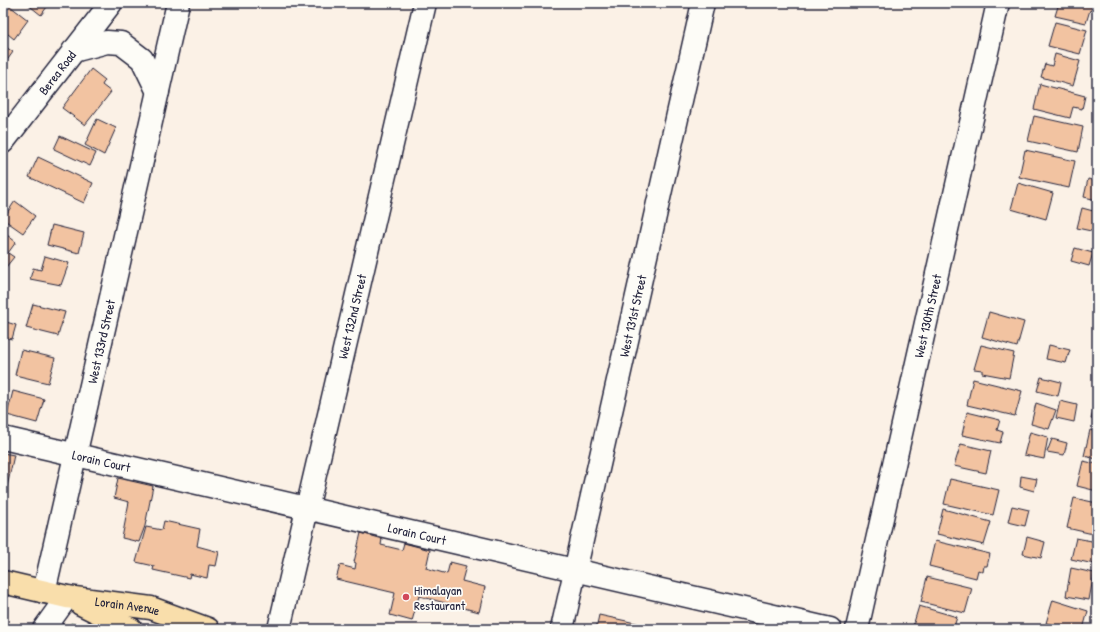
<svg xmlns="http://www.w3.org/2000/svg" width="1100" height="632" viewBox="0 0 1100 632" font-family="'Patrick Hand',sans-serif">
<rect width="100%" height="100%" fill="#fbf1e6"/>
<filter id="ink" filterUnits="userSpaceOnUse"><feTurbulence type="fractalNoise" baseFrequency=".025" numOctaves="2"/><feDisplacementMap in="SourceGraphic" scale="8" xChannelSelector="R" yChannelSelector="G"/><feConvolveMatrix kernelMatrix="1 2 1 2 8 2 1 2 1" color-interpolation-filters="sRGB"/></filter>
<g filter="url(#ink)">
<path fill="#b2edb2" stroke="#6a8876" d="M71,623L94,629H66Z"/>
<g fill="#f2c3a1" stroke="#22223b">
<path d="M3,3H6L28,20L14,39L3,30Z"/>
<path d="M26,3H50L41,15Z"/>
<path d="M1059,3H1097V7L1095,12L1090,10L1086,23L1055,16Z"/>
<path d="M1055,22L1087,30L1080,54L1048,46Z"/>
<path d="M3,45L13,52L3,66Z"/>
<path d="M1055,54L1080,61L1073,86L1041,77L1045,64L1052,66Z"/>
<path d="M91,69L105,80L102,85L111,92L85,125L62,108Z"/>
<path d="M1040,84L1085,96L1082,109L1073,107L1070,118L1034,109Z"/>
<path d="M1034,116L1083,127L1078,152L1028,141Z"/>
<path d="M97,119L116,128L104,155L85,145Z"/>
<path d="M60,136L96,153L90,166L54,149Z"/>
<path d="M1025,150L1075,161L1069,188L1019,177Z"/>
<path d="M38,157L93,183L84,203L29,177Z"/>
<path d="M1088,179L1097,181V200L1084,197Z"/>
<path d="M1018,183L1053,193L1046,219L1011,209Z"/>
<path d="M15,201L35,216L23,233L3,219Z"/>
<path d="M1082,208L1097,212L1096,232L1077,228Z"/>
<path d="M52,225L84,233L79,253L47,245Z"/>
<path d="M3,232L16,242L8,253L14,257L6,267L3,265Z"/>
<path d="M1075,248L1093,253L1089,266L1071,261Z"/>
<path d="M45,256L69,263L61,285L30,279L33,268L41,270Z"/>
<path d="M33,304L65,312L58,336L26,328Z"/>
<path d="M989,312L1024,322L1017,347L982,337Z"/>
<path d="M3,321L16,325L12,339L3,337Z"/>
<path d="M981,345L1014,353L1009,378L982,373V370L974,369Z"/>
<path d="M1049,345L1070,350L1066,363L1046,359Z"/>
<path d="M21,350L55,358L48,383L15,375Z"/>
<path d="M1097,363V375L1093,374Z"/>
<path d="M1041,377L1061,382L1058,396L1037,391Z"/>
<path d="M973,379L1022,391L1015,416L967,405Z"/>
<path d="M13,391L44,399L37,423L7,415Z"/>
<path d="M1097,397V420L1091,419Z"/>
<path d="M1060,401L1077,405L1074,422L1056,418Z"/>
<path d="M1036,403L1056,410L1049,429L1031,424Z"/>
<path d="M967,412L1000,420L997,430L1003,432L1000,443L962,435Z"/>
<path d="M1090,430L1097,432V459L1084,456Z"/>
<path d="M1030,432L1048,437L1044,459L1024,455Z"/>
<path d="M1052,439L1067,443L1064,455L1047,452Z"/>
<path d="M961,444L991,451L986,473L954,466Z"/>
<path d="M3,453L14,455L7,487L3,486Z"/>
<path d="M1083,461L1097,464V491L1077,486Z"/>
<path d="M1021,476L1037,479L1034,491L1020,487Z"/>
<path d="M118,478L153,486L145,526L139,542L122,538L129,502L114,498Z"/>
<path d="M950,479L999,490L993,515L944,504Z"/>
<path d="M1074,498L1097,503V535L1067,528Z"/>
<path d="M1012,506L1029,510L1025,526L1008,522Z"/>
<path d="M943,509L991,522L984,545L937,534Z"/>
<path d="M164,521L200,529L197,546L219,552L216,566L209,565L207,578L190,574L189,578L153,570L154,566L136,562L146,527L162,530Z"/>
<path d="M361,533L382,539L381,545L402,550L404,543L430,550L426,568L447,574L450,562L466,566L462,581L485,587L479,612L419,596L412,621L390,615L395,593L336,579L340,565L355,569L356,563L354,562Z"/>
<path d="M1027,537L1045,542L1041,558L1023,554Z"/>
<path d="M1076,538L1097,542L1094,564L1071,559Z"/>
<path d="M935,541L990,554L987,566H984L983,572L978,570L976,578L929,566Z"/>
<path d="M1071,568L1094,573L1089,600L1066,596Z"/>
<path d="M927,577L972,588L965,613L921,602Z"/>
<path d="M1053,600L1088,611L1083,629H1067L1046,623Z"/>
<path d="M919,606L957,617L954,627L960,629H912Z"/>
<path d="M599,615L663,629H596Z"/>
</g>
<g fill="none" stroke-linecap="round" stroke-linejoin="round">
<defs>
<g id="minor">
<path d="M73,51L107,42L121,43L142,59L158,92"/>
<path id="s1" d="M3,142L111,3"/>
<path id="s2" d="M3,438L830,629"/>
<path id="s3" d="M44,592L178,3"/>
<path d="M44,629L67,597"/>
<path id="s4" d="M279,629L425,3"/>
<path id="s5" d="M562,629L703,3"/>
<path id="s6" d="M857,629L998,3"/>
</g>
<g id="major">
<path id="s7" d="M3,582L67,597L151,608L208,629"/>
<path d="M81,604L131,629"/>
</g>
</defs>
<use href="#minor" stroke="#22223b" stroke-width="25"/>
<use href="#major" stroke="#22223b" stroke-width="25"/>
<use href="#minor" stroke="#fdfcf7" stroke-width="22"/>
<use href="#major" stroke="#f9deab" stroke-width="22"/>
</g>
</g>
<circle fill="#d1495b" stroke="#fdfcf7" stroke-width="1.5" cx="406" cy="597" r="4"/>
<g text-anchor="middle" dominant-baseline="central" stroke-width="3.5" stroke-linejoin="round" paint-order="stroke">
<g font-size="13" fill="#22223b" stroke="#fdfcf7">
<text stroke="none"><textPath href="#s1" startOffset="88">Berea Road</textPath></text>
<text stroke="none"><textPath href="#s4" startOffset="321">West 132nd Street</textPath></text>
<text stroke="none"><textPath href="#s5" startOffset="321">West 131st Street</textPath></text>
<text stroke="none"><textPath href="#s6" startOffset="321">West 130th Street</textPath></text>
<text stroke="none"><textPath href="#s3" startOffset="257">West 133rd Street</textPath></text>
<text stroke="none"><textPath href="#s2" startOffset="101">Lorain Court</textPath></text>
<text stroke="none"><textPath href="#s2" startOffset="425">Lorain Court</textPath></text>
<text stroke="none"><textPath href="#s7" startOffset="127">Lorain Avenue</textPath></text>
</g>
<g font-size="13" fill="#22223b" stroke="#fdfcf7" text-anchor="start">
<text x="414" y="590">Himalayan<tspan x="414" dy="15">Restaurant</tspan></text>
</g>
</g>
<rect width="1100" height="632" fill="none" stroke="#fdfcf7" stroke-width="16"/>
<rect x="8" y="8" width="1084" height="616" fill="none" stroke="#22223b" stroke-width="1.5" filter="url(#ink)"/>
</svg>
